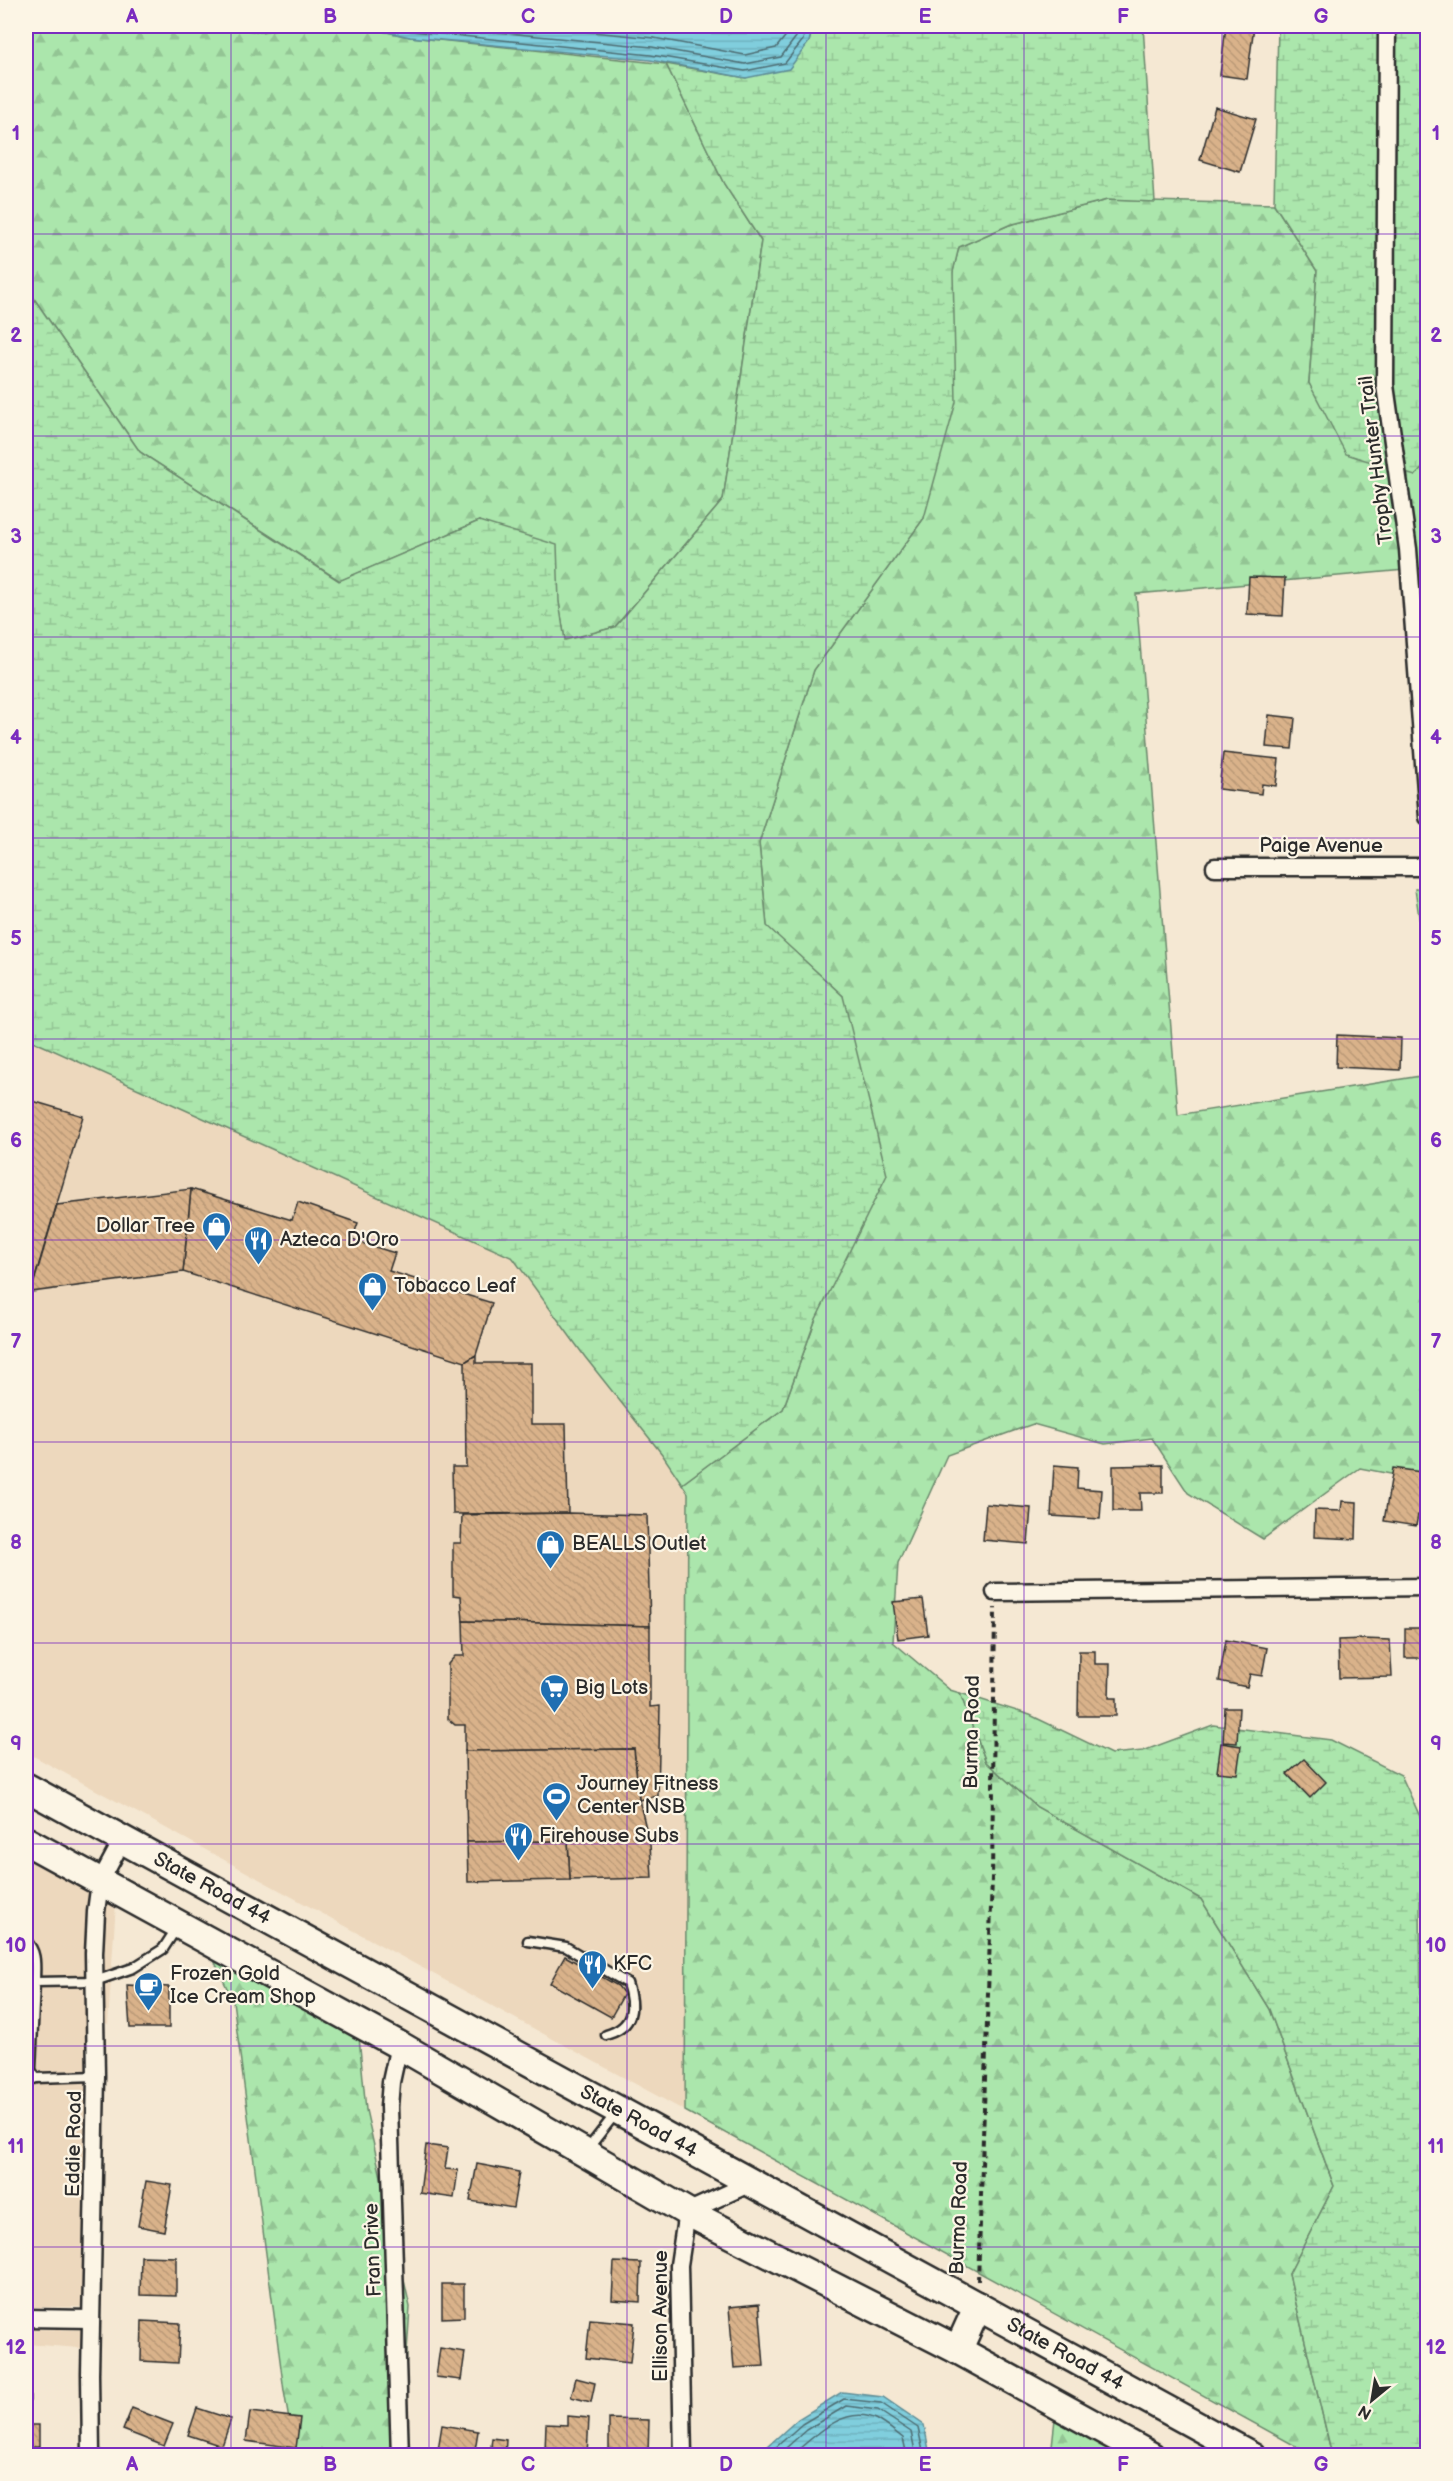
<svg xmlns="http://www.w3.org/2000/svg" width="1453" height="2481" viewBox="0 0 1453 2481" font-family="'Balsamiq Sans',sans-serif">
<defs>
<pattern id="forest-firs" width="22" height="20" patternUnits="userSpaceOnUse" patternTransform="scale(1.5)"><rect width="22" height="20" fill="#abe6ac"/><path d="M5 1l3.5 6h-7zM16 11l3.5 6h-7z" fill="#93c594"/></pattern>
<pattern id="wetland-marsh" width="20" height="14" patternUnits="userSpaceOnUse" patternTransform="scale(1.5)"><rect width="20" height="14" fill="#abe6ac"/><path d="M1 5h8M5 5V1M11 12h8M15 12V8" fill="none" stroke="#93c594"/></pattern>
<pattern id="water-rules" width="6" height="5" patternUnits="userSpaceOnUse" patternTransform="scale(1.5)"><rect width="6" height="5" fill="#80cedd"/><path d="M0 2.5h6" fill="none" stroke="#6fb1be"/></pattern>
<pattern id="building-back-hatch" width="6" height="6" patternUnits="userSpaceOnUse" patternTransform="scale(1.5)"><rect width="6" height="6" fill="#d9b28a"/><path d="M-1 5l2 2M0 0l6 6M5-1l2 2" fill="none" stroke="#ba9977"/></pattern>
</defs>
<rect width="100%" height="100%" fill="#f5e8d3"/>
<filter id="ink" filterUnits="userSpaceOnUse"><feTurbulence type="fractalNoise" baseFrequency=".0167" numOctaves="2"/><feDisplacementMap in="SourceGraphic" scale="12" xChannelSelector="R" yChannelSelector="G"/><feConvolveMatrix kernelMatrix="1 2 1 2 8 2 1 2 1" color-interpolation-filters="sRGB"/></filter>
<g filter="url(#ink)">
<g fill="#edd8bd">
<path d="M26,1038L513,1258L585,1357L662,1454L688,1493L685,2111L26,1752Z"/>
<path d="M26,1854L116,1903L108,2024L103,2022L95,2307H26Z"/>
<path d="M26,2329L94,2330V2349L26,2344Z"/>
</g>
<g fill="url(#forest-firs)" stroke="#6b886c" stroke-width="1.5">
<path d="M26,26H213L261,32L294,26H359L410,37L666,64L724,184L761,241L723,500L615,627L565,641L559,602L479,521L340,581L140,452L26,287Z"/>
<path d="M1107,200L1274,204L1317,271L1309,383L1415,476L1427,462V568L1136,594L1178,1115L1427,1075V1481L1360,1468L1263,1539L1188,1493L1152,1438L1105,1444L1033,1424L947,1455L898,1563L893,1642L950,1690L960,1693L986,1762L1037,1807L1201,1899L1269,2009L1334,2186L1289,2274L1332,2455H1312L685,2111L688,1493L682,1484L783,1409L815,1321L843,996L767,927L759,843L814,670L924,518L953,271L959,247L1009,225Z"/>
<path d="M1415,889H1427V972Z"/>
<path d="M212,1956L359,2037L366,2110L410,2307L401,2442L403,2455H295L284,2391L233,2001Z"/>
<path d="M1055,2419H1056L1121,2455H1051Z"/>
</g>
<g fill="url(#wetland-marsh)" stroke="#6b886c" stroke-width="1.5">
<path d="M813,26H1143L1155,202L1107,200L1009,225L959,247L953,272L956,402L924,518L814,670L759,843L767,926L843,996L887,1175L815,1321L783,1409L682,1484L662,1454L585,1357L513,1258L26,1038V287L140,452L339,581L479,521L557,545L559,602L565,640L615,627L723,500L761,241L724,184L666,64L746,78L809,42Z"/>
<path d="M1278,26H1427L1428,462L1415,476L1346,454L1309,383L1317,271L1274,204Z"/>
<path d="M960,1693L1030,1715L1111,1754L1143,1751L1213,1725L1331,1740L1401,1775L1428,1834L1427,1861L1420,1894L1421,2024L1428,2028L1427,2455H1332L1289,2274L1334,2186L1269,2009L1201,1899L1037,1807L986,1762Z"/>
</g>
<g fill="url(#water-rules)" stroke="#5e8d96" stroke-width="1.5">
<path d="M359,26H813L809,42L789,69L746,78L650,60L410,37Z"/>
<path d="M842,2392L883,2397L924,2425L930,2455H758L798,2419Z"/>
</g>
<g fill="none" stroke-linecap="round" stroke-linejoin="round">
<g stroke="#4d6c72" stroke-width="1.5">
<path d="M387,26L411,31L651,55L745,71L785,63L803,40L806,26"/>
<path d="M433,26L652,47L745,64L781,57L796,37L799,26"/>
<path d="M531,26L654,38L745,55L776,48L788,33L790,26"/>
<path d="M766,2456L802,2424L844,2399L881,2403L918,2428L924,2456"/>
<path d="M777,2456L806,2430L846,2406L878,2410L911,2432L916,2456"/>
<path d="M791,2456C813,2437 845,2404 876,2419C886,2424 895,2432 903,2438L907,2456"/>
</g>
</g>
<g fill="url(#building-back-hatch)" stroke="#2b2b2b" stroke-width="1.5">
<path d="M1226,26H1254L1247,79L1220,75Z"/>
<path d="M1215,107L1256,119L1240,172L1200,160Z"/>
<path d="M1249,577L1285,578L1283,616L1247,614Z"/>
<path d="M1269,715L1295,718L1292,749L1266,747Z"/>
<path d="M1223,753L1279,759L1276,786L1262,784L1261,794L1219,789Z"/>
<path d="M1337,1035L1401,1038L1400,1070L1336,1067Z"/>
<path d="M26,1099L83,1116L28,1301L26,1300Z"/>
<path d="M191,1189L292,1220L298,1202L358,1223L352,1240L395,1253L389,1271L492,1303L476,1355L465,1362L183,1272Z"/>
<path d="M191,1189L183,1272L31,1292L57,1205Z"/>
<path d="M476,1355V1363H531V1424H566L568,1513L453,1514L452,1467H466L465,1362Z"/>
<path d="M1054,1465L1078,1467L1077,1488L1102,1490L1100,1519L1051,1516Z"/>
<path d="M1163,1465V1493H1140L1141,1511H1113V1466Z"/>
<path d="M1393,1468L1428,1473V1516L1418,1515L1416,1526L1384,1521Z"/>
<path d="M1342,1501L1357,1502L1356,1539L1314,1537L1315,1510L1341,1511Z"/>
<path d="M986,1504L1031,1508L1028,1544L983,1540Z"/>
<path d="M568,1513L647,1515L650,1626L463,1621L461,1596L453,1595V1543H461L462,1515Z"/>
<path d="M923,1599L928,1635L898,1639L893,1602Z"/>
<path d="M463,1621L650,1626V1707L660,1706L658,1796L639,1800L634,1749L465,1751V1725H455L448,1719V1664L455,1656H464Z"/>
<rect x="1405" y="1628" width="23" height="30"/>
<path d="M1363,1639L1390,1640L1392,1677L1339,1678L1338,1640Z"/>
<path d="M1226,1640L1267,1648L1262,1676L1250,1674L1247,1687L1219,1681Z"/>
<path d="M1079,1651H1095V1664H1110L1109,1698H1116V1716H1078Z"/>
<path d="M1225,1708H1239L1237,1743L1223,1742Z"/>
<path d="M1221,1743L1241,1746L1237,1774L1217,1772Z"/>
<path d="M634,1749L639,1800L650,1844L652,1878L570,1880L568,1841L467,1842L465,1751Z"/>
<path d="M1304,1759L1326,1782L1310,1798L1287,1774Z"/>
<path d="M568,1841L570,1880L468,1882L467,1842Z"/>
<path d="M565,1956L618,1986L624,1994L611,2017L550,1983Z"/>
<path d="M127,1985L169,1987V2028H130Z"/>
<path d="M426,2145L448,2148L445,2169L458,2170L454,2198L420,2193Z"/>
<path d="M477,2164L519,2172L513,2208L470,2201Z"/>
<path d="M146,2181L172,2185L164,2231L138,2226Z"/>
<path d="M141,2256L176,2257V2296L140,2295Z"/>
<path d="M614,2262L641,2263L640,2302L612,2300Z"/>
<path d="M442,2284H464V2317L442,2318Z"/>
<path d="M759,2304L764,2366L734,2368L729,2307Z"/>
<path d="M590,2319L634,2323L630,2363L586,2358Z"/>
<path d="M142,2321L180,2323L178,2363L141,2361Z"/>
<path d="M440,2348L465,2352L461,2380L436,2377Z"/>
<rect x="26" y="2362" width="4" height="39"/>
<path d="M576,2378L595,2383L591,2402L571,2397Z"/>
<path d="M132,2408L173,2424L164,2446L123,2430Z"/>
<path d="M197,2408L231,2419L222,2446L188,2435Z"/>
<path d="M250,2412L300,2418L296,2448L246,2441Z"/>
<path d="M568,2416L589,2418L587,2454L545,2452L546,2424L568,2425Z"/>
<path d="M609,2419L649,2420L648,2453L609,2452Z"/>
<path d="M26,2425H39V2447H33V2456H26Z"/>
<path d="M442,2425L478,2431L474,2456H437Z"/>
<path d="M492,2438L506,2440L505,2456H490Z"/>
</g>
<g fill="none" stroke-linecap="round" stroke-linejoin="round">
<defs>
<g id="service">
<path d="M26,1941C38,1952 35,1967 35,1982"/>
<path d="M528,1941L566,1947L627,1983C635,2008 634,2027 606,2035"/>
<path d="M96,2076L36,2078L31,2070L35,1982L95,1981L133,1968L163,1949L176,1929"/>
<path d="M26,2082L36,2078"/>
<path d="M587,2150L616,2113"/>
</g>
<g id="minor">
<path d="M1387,26L1385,385L1408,549L1428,817"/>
<path d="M1215,867H1428"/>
<path d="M995,1592L1428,1587"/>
<path d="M399,2045L391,2082L389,2107L400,2456"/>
<path d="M26,2318L91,2319"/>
<path d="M91,2456L90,2374L96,2076L94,1953L96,1912L100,1882L123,1839"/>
<path d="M683,2456L679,2265L687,2212L751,2183"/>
</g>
<g id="primary">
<path id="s1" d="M26,1787L1252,2456"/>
<path d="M26,1841L399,2045L687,2212L958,2350L1151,2456"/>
<path d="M958,2350L978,2306"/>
</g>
</defs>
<use href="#service" stroke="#2b2b2b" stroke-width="13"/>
<use href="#minor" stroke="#2b2b2b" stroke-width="21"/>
<use href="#primary" stroke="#2b2b2b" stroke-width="32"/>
<path stroke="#2b2b2b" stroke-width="4" stroke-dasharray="6 4.5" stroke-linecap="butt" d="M978,2281L992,1878L995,1608"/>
<use href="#service" stroke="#fcf5e5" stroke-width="8"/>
<use href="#minor" stroke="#fcf5e5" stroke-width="16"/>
<use href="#primary" stroke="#fcf5e5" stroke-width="27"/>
</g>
</g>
<path fill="none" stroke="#7b2cbf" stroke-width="1.5" stroke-opacity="0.55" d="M231,26V2456M429,26V2456M627,26V2456M826,26V2456M1024,26V2456M1222,26V2456M26,234H1428M26,436H1428M26,637H1428M26,838H1428M26,1039H1428M26,1240H1428M26,1442H1428M26,1643H1428M26,1844H1428M26,2046H1428M26,2247H1428"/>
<defs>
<symbol id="shop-pin" viewBox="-11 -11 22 30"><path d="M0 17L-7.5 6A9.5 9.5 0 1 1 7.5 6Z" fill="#1f6fb2" stroke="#fcf5e5"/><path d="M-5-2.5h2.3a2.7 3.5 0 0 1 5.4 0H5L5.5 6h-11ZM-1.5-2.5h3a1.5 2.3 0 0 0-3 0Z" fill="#fff"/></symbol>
<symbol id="restaurant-pin" viewBox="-11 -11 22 30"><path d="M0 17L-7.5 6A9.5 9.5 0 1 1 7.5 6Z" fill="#1f6fb2" stroke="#fcf5e5"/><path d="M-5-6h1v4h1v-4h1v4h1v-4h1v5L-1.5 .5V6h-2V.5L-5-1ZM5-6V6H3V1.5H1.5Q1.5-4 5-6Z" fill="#fff"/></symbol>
<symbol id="supermarket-pin" viewBox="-11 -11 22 30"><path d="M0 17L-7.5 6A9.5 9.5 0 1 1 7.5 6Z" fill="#1f6fb2" stroke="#fcf5e5"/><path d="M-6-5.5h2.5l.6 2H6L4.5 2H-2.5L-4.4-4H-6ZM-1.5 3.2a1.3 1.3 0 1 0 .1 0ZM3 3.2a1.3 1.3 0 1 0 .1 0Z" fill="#fff"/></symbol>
<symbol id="stadium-pin" viewBox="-11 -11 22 30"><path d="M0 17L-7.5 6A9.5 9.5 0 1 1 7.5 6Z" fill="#1f6fb2" stroke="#fcf5e5"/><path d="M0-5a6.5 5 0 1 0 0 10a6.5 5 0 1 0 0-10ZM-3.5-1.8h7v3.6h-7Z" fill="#fff"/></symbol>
<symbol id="cafe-pin" viewBox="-11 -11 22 30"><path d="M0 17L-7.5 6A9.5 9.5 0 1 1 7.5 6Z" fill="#1f6fb2" stroke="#fcf5e5"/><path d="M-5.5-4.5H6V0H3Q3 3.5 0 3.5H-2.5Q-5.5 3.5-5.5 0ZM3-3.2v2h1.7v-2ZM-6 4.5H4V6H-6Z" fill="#fff"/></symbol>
</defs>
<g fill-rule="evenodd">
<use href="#shop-pin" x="200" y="1210" width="33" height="45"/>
<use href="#restaurant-pin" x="242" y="1224" width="33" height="45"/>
<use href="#shop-pin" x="356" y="1270" width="33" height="45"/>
<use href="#shop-pin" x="534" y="1528" width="33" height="45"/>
<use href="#supermarket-pin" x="538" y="1672" width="33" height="45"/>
<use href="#stadium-pin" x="540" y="1780" width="33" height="45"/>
<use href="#restaurant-pin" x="502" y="1820" width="33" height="45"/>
<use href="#restaurant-pin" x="576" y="1948" width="33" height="45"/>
<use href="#cafe-pin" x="132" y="1970" width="33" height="45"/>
</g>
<g text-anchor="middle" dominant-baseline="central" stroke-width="4.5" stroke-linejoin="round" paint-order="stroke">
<g font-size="20" fill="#2b2b2b" stroke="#fcf5e5">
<text transform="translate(1376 460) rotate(-97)">Trophy Hunter Trail</text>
<text x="1321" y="846">Paige Avenue</text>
<text transform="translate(972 1732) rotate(-89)">Burma Road</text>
<text stroke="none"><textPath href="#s1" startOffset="212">State Road 44</textPath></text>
<text stroke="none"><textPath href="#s1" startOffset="698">State Road 44</textPath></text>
<text transform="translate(74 2144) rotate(-89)">Eddie Road</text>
<text transform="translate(959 2218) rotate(-88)">Burma Road</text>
<text transform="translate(373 2250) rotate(-92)">Fran Drive</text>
<text transform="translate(661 2316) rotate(-90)">Ellison Avenue</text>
<text stroke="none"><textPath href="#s1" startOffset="1184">State Road 44</textPath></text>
</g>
<g font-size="20" fill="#2b2b2b" stroke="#fcf5e5" text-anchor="start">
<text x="195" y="1226" text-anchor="end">Dollar Tree</text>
<text x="280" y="1240">Azteca D'Oro</text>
<text x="394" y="1286">Tobacco Leaf</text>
<text x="572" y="1544">BEALLS Outlet</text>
<text x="575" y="1688">Big Lots</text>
<text x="577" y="1784">Journey Fitness<tspan x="577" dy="23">Center NSB</tspan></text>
<text x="539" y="1836">Firehouse Subs</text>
<text x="613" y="1964">KFC</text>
<text x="170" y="1974">Frozen Gold<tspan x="170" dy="23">Ice Cream Shop</tspan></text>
</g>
</g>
<rect width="1453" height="2481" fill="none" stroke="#fcf5e5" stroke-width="66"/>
<g transform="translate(1372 2400) rotate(210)" stroke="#fcf5e5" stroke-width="4.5" paint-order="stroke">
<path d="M0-4.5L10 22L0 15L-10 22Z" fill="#2b2b2b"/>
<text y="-9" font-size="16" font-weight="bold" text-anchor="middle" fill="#2b2b2b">N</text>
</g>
<rect x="33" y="33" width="1387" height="2415" fill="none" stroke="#7b2cbf" stroke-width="2"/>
<g font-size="20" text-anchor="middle" font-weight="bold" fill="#7b2cbf">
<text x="132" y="23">A</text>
<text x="330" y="23">B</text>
<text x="528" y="23">C</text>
<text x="726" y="23">D</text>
<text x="925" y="23">E</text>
<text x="1123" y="23">F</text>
<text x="1321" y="23">G</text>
<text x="16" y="140">1</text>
<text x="1436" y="140">1</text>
<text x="16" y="342">2</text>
<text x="1436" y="342">2</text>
<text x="16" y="543">3</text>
<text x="1436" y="543">3</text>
<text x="16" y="744">4</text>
<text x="1436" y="744">4</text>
<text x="16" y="945">5</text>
<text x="1436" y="945">5</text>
<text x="16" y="1147">6</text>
<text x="1436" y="1147">6</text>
<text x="16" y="1348">7</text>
<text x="1436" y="1348">7</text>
<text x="16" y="1549">8</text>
<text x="1436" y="1549">8</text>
<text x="16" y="1750">9</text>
<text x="1436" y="1750">9</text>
<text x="16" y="1952">10</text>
<text x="1436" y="1952">10</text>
<text x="16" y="2153">11</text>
<text x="1436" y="2153">11</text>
<text x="16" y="2354">12</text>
<text x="1436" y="2354">12</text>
<text x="132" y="2471">A</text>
<text x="330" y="2471">B</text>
<text x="528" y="2471">C</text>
<text x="726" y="2471">D</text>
<text x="925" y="2471">E</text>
<text x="1123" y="2471">F</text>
<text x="1321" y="2471">G</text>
</g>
</svg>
